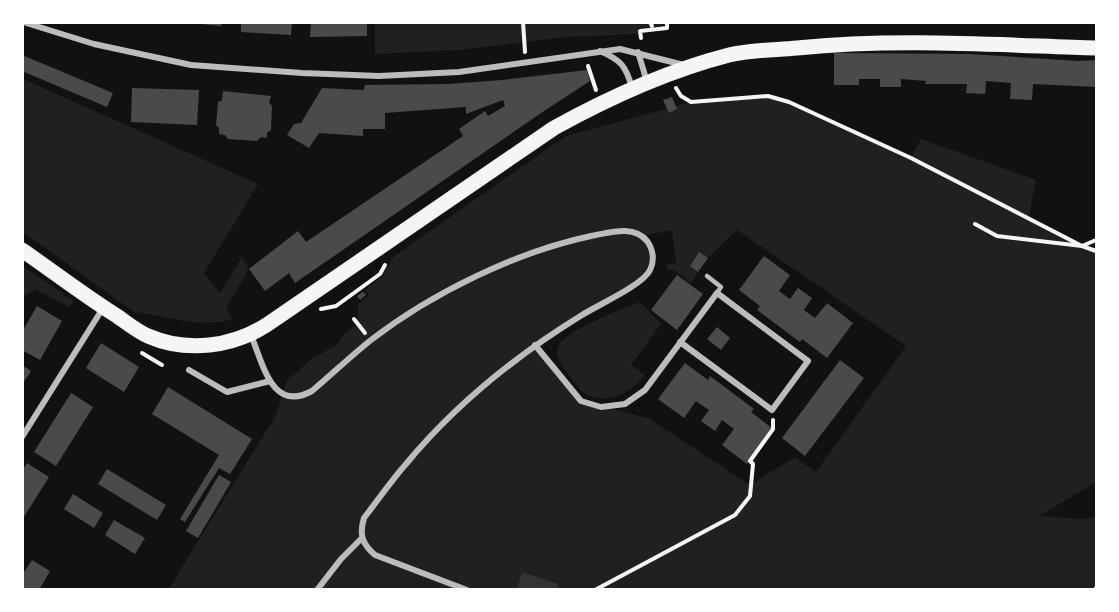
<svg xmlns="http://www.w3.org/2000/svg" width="1119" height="612" viewBox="0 0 1119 612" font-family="Barlow,sans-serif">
<rect width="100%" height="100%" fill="#111"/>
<g fill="#202020" fill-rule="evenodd">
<path d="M375,23H663V25L638,28V34L566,37L460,50L375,54Z"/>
<path d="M23,79L258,184L204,273L220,293L242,257L249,269L226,308L233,319C199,330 167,315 134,312L23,232Z"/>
<path d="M768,96L789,102L911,158L921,139L1036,180L1028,219L1096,251V482L1039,516L1084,519L1096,517V589L557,590L558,585L522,572L517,590H168L276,415L286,382L310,360L339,343L343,335L358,323V304L369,295L365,290L383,276L394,256L566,136L691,102ZM672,230L676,263L667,264V269L675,271L691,283L698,272L690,265L699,253L708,258L737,230L906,346L816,472L795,457L750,485L648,418L581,401L535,346L642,281L653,259L643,236Z"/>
<path d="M23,266L74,301L69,307L35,289L23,297Z"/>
<path d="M640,302L661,324L631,365L645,375C631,393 606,407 584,393C579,389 561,366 559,359C556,354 557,347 561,342C573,328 622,309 640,302Z"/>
</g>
<path fill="#333" d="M522,572L558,584L557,589H517Z"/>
<g fill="#4a4a4a">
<path d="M201,22H221V26L201,24Z"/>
<path d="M241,22H292L291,35L241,32Z"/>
<path d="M311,22H367V36L310,37Z"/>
<path d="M834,53L969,54L1079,61L1096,60V87L1033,84L1032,100L1010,99L1011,83L986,81L985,94L966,93L967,84H925L926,81L901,79V87H880V79H859V85H834Z"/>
<path d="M22,55L113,93L107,107L22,71Z"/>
<path d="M587,70L590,81L544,111L295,283L289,273L265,291L249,269L298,231L306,242L463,136L459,129L485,111L488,116L505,106L503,100L466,114V107L385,113V129H363V136L319,133L309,148L287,135L294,124L301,123L322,88L364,90L365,85L448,84L502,80Z"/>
<path d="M132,88L199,90L197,125L131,122Z"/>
<path d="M223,91L271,96L269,102L272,106L271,130L267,133V138L261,137L257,141L228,139L225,135L219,134V128L216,125L218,102L222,100Z"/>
<path d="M672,97L677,109L669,113L663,100Z"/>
<path d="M699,252L708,258L698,272L690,266Z"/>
<path d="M764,256L790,275L779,291L790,299L798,288L812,298L804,310L815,318L827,303L853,323L827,358L802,339L800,342L757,310L760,306L739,290Z"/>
<path d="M677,275L703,294L677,330L651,310Z"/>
<path d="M363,292L366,295L360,300L357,296Z"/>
<path d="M37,306L62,321L40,360L22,350V332Z"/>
<path d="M717,327L730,338L721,350L707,339Z"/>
<path d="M101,343L139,367L124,392L86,368Z"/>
<path d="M840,360L864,378L805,456L782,438Z"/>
<path d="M685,363L708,380L710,376L754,409L751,412L773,429L747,464L722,445L734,429L722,420L715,431L701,421L709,410L696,401L684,418L658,399Z"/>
<path d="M22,365L31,371L22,385Z"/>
<path d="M168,387L252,439L230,474L219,468L185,522L180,519L219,455L152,414Z"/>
<path d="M71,393L93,407L56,466L34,452Z"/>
<path d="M27,463L49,477L22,520V471Z"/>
<path d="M107,469L166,505L157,520L98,484Z"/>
<path d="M219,475L231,482L198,538L186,531Z"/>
<path d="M73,494L103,513L94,528L64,509Z"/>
<path d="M114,520L145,538L135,554L105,535Z"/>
<path d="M32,560L50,571L39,590H22V575Z"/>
</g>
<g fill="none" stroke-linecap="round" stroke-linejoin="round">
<g stroke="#f5f5f5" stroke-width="4">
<path d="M523,22L525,52"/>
<path d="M650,22L652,26"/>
<path d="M641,38L640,31L667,28V22"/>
<path d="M588,66L596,90"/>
<path d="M676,88L681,96L691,102L768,96L789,102L911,158L1082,246L1096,240"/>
<path d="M975,224L997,236L1082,246L1096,251"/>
<path d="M321,309L336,306L380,274L385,265"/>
<path d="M354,319L365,333"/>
<path d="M142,353L162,365"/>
<path d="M595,590L735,515L750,496L753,464L750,461L773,429V420"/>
<path d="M1096,590V588"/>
</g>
<path stroke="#bcbcbc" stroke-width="4.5" d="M707,276L721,287L717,293"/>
<g stroke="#bcbcbc" stroke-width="6">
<path d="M23,22L94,44L191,65L302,73L379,76L459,72L620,49L684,65"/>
<path d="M600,51C621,60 626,66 632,88"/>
<path d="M638,52L647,82"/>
<path d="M251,335C263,364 272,413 312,391C332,374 351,356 371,340C432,293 516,252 591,236C609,233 633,224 647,241C653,249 655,260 650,270C643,285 598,305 582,315C517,355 455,405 406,464C391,481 378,500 364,518C359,534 362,544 375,555L467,590"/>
<path d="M535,345L581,401L601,407L625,404L645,390L717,293L808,361L772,410L680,342"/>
<path d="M189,370L227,392L270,381"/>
<path d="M22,437L103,308"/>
<path d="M317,590L341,559L362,538"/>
</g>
<path stroke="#f5f5f5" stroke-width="15" d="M22,250C54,272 85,296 117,316C127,323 138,332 148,336C187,353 233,347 268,324L554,128C610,97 667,71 729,55C750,50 775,50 797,48C896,38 997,45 1096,48"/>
</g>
<rect width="1119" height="612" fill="none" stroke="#ffffff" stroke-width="48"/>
</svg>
